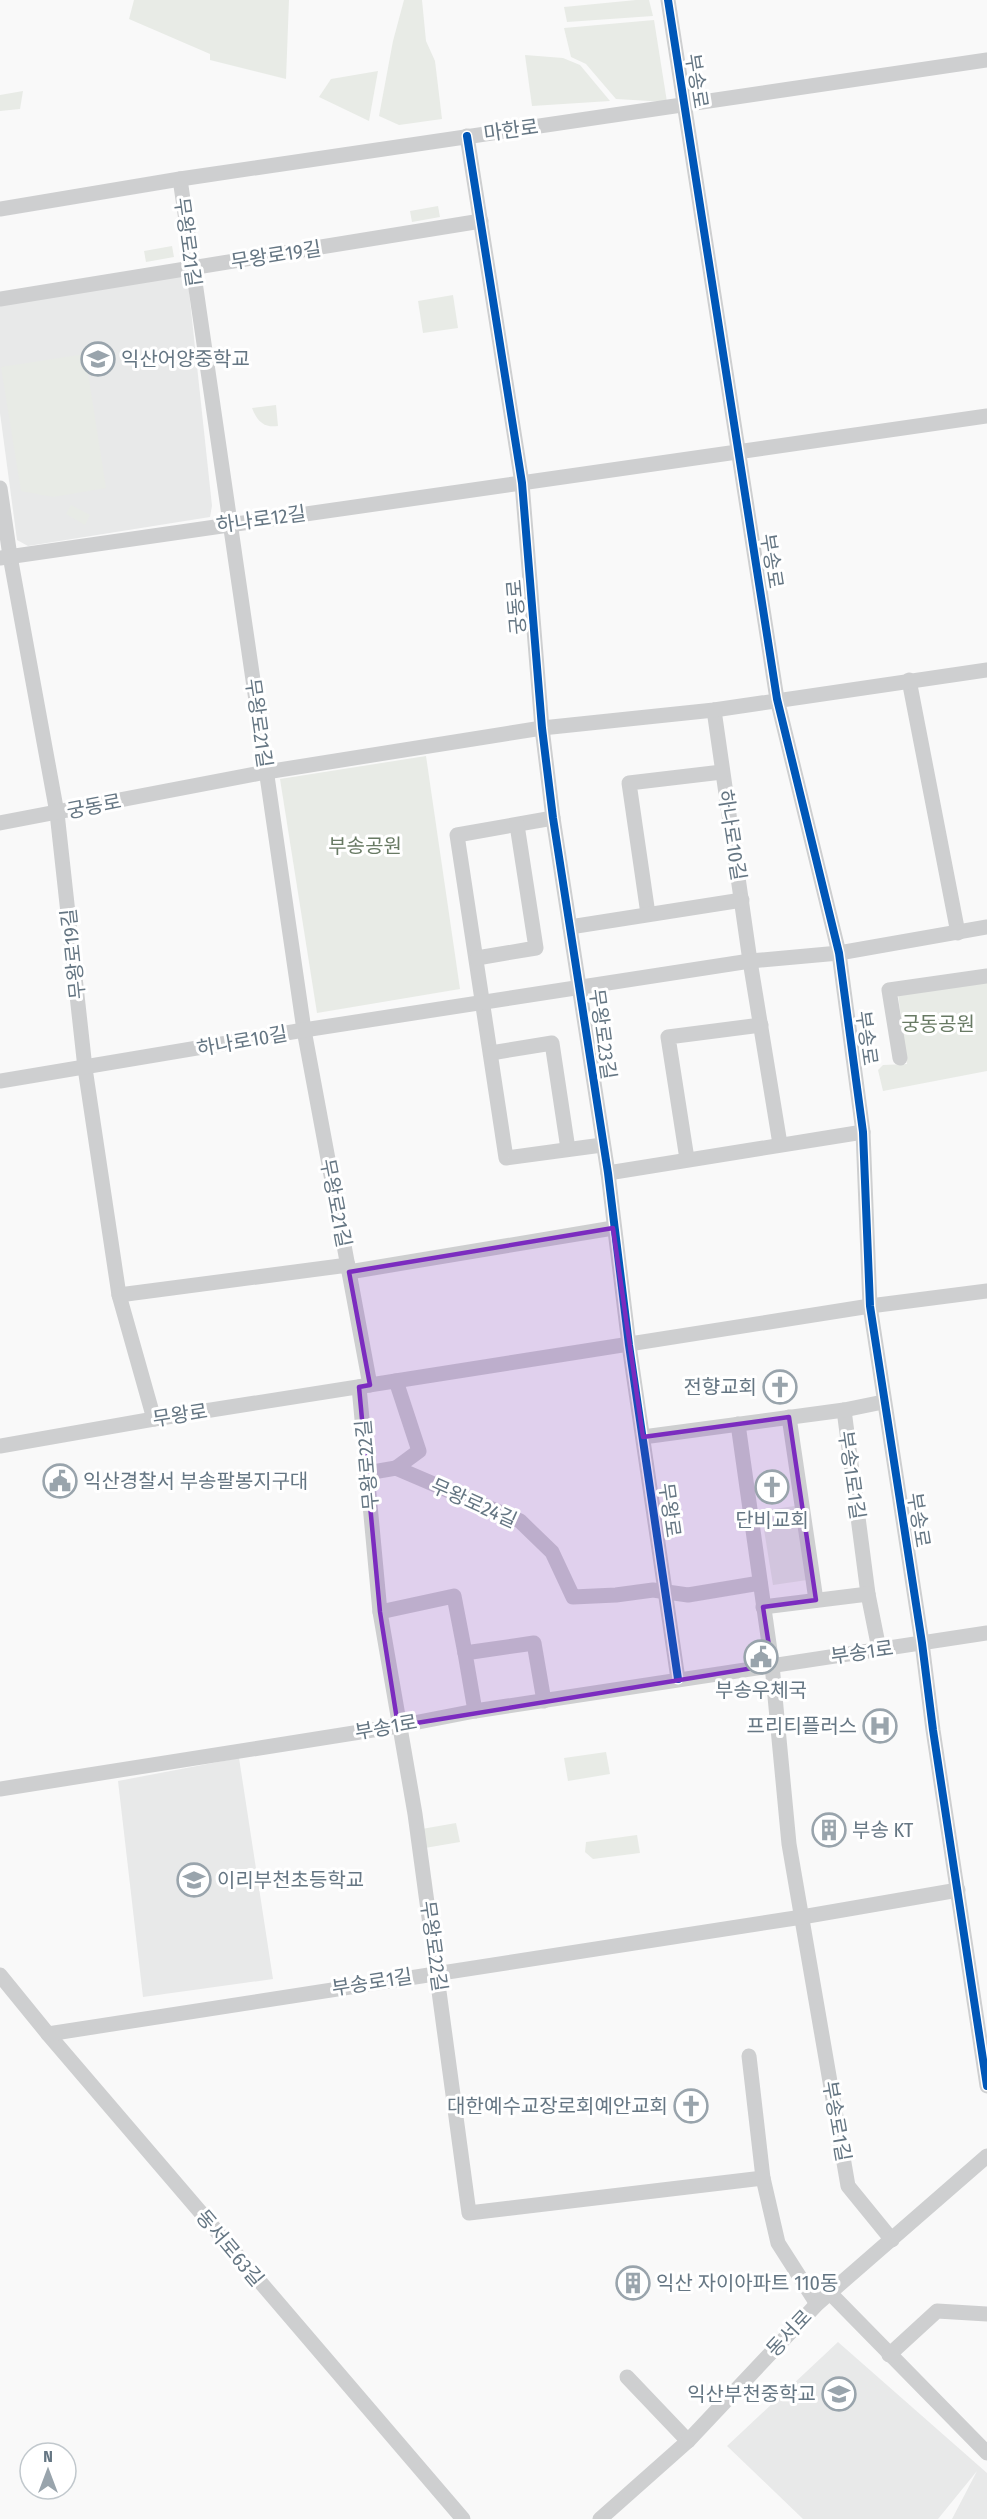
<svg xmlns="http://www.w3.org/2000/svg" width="987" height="2519" viewBox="0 0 987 2519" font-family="'Fira Sans Condensed','Noto Sans KR',sans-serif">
<rect width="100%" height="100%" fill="#f9f9f9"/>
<g fill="#e8e9e9">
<path d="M181,276L188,282L212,506L210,517L28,546L17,540L0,413V305Z"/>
<path d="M239,1758L273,1979L143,1997L118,1781Z"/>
<path d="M838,2342L987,2473V2519H952L977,2471L938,2519H803L727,2446Z"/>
</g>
<g fill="#e8ebe6">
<path d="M134,0H289L286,79L210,60V54L129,19Z"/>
<path d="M404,0H422L426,41L435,61L442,119L399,125L379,116L393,41Z"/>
<path d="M636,0H649L653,16L567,22L564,7Z"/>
<path d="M654,20L667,102L616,99L586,64L571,57L564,28Z"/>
<path d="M525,55L563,58L580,65L610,101L532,106Z"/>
<path d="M378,71L369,121L319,97L331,79Z"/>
<path d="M23,91L20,109L0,111V95Z"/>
<path d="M438,206L440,217L412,222L410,211Z"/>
<path d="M172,246L174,257L146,262L144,251Z"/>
<path d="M453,295L458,328L423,333L418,301Z"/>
<path d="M85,354L106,488L53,497L21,491L1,367Z"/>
<path d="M276,405L278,426C264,428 257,421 252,408Z"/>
<path d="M71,505L90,515L85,525L66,514Z"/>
<path d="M426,756L460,989L317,1013L280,779Z"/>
<path d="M987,980V1071L883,1091L878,1070L883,1065L907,1064L898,994Z"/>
<path d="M795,1506L807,1580L773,1585L761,1511Z"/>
<path d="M606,1752L610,1774L568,1781L564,1758Z"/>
<path d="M456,1823L460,1842L419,1849L416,1830Z"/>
<path d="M637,1835L640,1853L593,1859L585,1852L586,1842Z"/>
</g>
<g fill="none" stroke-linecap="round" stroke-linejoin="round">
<g stroke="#cecfd0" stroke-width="15">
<path d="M668,0L777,699L839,953L863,1132L870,1306L922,1643L933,1730L987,2086"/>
<path d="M467,136L522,483L542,728L553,818L608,1173L629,1345L678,1679"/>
<path d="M180,179L304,1030L370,1385"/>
<path d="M0,209L180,179L987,60"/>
<path d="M0,299L481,221"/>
<path d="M0,488L10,556L57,813L85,1068L119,1295L154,1419"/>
<path d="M0,558L987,416"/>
<path d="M909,680L958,933"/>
<path d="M714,710L750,961L780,1144"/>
<path d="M553,818L457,835L506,1158L602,1145"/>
<path d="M0,823L266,772L542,728L714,710L987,670"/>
<path d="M648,914L629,783L722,772"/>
<path d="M570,927L742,900"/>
<path d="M477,958L536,948L517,825"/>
<path d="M491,1053L552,1043L568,1149"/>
<path d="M900,1058L889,990L987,976"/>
<path d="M0,1081L304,1030L750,961L839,953L987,927"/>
<path d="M687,1159L668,1037L761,1025"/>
<path d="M608,1173L863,1132"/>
<path d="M349,1272L613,1228"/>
<path d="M119,1295L348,1265"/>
<path d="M359,1387L380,1612L415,1814L469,2213L763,2178"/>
<path d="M844,1410L868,1594L879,1649"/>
<path d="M789,1417L816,1600"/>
<path d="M738,1424L772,1665L789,1844L848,2186L892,2240"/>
<path d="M643,1437L844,1410L883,1402"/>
<path d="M0,1446L154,1419L870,1306L987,1291"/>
<path d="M396,1468L419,1451L396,1381"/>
<path d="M367,1473L396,1468L520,1521L552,1552L573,1597L616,1595L653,1590L688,1595L760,1583"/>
<path d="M763,1607L868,1594"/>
<path d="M380,1612L454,1596L465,1653"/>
<path d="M475,1711L465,1653L534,1643L544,1701"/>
<path d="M0,1789L398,1726L475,1711L987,1633"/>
<path d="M0,1975L48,2034L463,2519"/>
<path d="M48,2034L802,1917L958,1890"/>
<path d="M749,2056L763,2178L778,2243L817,2304"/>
<path d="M830,2293L987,2453"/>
<path d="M889,2355L937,2311L987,2314"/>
<path d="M627,2377L688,2441"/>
<path d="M600,2519L688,2441L817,2304L987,2156"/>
</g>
<defs>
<g id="cycleway">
<path d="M668,0L777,699L839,953L863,1132L870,1306L922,1643L933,1730L987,2086"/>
<path d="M467,136L522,483L542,728L553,818L608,1173L629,1345L678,1679"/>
</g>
</defs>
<use href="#cycleway" stroke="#fff" stroke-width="11"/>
<use href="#cycleway" stroke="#0057b8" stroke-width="8"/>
</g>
<path fill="#7b2cbf" fill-opacity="0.2" stroke="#7b2cbf" stroke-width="4.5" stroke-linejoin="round" d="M613,1228L643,1437L789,1417L816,1600L763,1607L772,1665L398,1726L380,1612L359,1387L370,1385L349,1272Z"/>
<defs>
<symbol id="school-ring" viewBox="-11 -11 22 22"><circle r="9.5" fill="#fff" stroke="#99a4ac" stroke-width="1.5"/><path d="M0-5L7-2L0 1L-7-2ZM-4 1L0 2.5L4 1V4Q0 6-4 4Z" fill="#99a4ac"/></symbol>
<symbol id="church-ring" viewBox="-11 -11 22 22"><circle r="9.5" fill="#fff" stroke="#99a4ac" stroke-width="1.5"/><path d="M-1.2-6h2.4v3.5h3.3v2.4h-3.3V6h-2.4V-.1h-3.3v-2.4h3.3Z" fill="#99a4ac"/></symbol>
<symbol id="civic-ring" viewBox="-11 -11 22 22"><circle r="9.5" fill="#fff" stroke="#99a4ac" stroke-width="1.5"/><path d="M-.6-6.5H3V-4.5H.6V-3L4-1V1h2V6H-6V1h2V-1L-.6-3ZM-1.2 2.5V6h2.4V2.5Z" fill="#99a4ac"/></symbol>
<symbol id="hospital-ring" viewBox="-11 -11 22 22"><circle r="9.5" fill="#fff" stroke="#99a4ac" stroke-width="1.5"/><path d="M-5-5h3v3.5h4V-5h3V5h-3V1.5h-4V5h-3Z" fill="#99a4ac"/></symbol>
<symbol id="building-ring" viewBox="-11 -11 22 22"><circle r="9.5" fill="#fff" stroke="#99a4ac" stroke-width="1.5"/><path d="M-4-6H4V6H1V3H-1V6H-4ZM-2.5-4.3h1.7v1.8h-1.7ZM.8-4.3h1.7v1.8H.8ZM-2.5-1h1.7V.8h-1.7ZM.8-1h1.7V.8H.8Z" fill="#99a4ac"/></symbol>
</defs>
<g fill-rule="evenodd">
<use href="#school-ring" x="79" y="340" width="38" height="38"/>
<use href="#church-ring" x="761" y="1368" width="38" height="38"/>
<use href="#civic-ring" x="41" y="1462" width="38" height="38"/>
<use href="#church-ring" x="753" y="1468" width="38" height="38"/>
<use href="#civic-ring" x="742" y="1638" width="38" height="38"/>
<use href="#hospital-ring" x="861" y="1707" width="38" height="38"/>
<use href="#building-ring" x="810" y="1811" width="38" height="38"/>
<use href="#school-ring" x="175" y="1861" width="38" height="38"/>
<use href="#church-ring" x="672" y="2087" width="38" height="38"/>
<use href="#building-ring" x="614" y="2264" width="38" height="38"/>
<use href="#school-ring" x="820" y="2375" width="38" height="38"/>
</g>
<g text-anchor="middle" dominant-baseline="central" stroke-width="6" stroke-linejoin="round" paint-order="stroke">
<g font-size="20" fill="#657683" stroke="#fff">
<text transform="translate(697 81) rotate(81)">부송로</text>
<text transform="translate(511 130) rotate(-8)">마한로</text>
<text transform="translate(188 242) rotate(82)">무왕로21길</text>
<text transform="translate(276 255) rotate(-9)">무왕로19길</text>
<text transform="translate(261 519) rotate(-8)">하나로12길</text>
<text transform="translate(772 561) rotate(81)">부송로</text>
<text transform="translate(516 607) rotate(-95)">궁동로</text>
<text transform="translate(259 723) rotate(82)">무왕로21길</text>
<text transform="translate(94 806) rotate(-11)">궁동로</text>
<text transform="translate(732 835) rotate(81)">하나로10길</text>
<text transform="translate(73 954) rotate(-96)">무왕로19길</text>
<text transform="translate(603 1034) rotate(82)">무왕로23길</text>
<text transform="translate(867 1038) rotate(82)">부송로</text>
<text transform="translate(242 1041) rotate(-10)">하나로10길</text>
<text transform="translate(336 1203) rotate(79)">무왕로21길</text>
<text transform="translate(180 1415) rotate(-9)">무왕로</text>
<text transform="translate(367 1465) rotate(-95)">무왕로22길</text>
<text transform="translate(852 1475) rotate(82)">부송1로1길</text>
<text transform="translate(474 1503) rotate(24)">무왕로24길</text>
<text transform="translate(670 1510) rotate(82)">무왕로</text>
<text transform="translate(919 1520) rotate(81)">부송로</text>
<text transform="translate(862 1652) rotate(-8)">부송1로</text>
<text transform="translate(386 1727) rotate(-10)">부송1로</text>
<text transform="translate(434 1946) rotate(82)">무왕로22길</text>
<text transform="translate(372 1982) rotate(-9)">부송로1길</text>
<text transform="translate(837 2121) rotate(80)">부송로1길</text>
<text transform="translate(230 2248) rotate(50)">동서로63길</text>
<text transform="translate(789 2333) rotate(-47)">동서로</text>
</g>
<g font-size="20" fill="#657683" stroke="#fff" text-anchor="start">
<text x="121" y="359">익산어양중학교</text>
<text x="757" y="1387" text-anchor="end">전향교회</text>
<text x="83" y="1481">익산경찰서 부송팔봉지구대</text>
<text x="772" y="1520" text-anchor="middle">단비교회</text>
<text x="761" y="1690" text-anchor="middle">부송우체국</text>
<text x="857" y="1726" text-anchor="end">프리티플러스</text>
<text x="852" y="1830">부송 KT</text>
<text x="217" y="1880">이리부천초등학교</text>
<text x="668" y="2106" text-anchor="end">대한예수교장로회예안교회</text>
<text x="656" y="2283">익산 자이아파트 110동</text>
<text x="816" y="2394" text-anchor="end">익산부천중학교</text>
</g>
<g font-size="20" fill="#687a64" stroke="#fff">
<text x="365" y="846">부송공원</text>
<text x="938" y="1024">궁동공원</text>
</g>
</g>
<g transform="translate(48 2471)"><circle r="28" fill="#ffffff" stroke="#c1c8cd" stroke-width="1.5"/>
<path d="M0-4.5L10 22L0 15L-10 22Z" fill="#99a4ac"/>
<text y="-9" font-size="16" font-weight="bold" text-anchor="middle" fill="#657683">N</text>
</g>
</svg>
